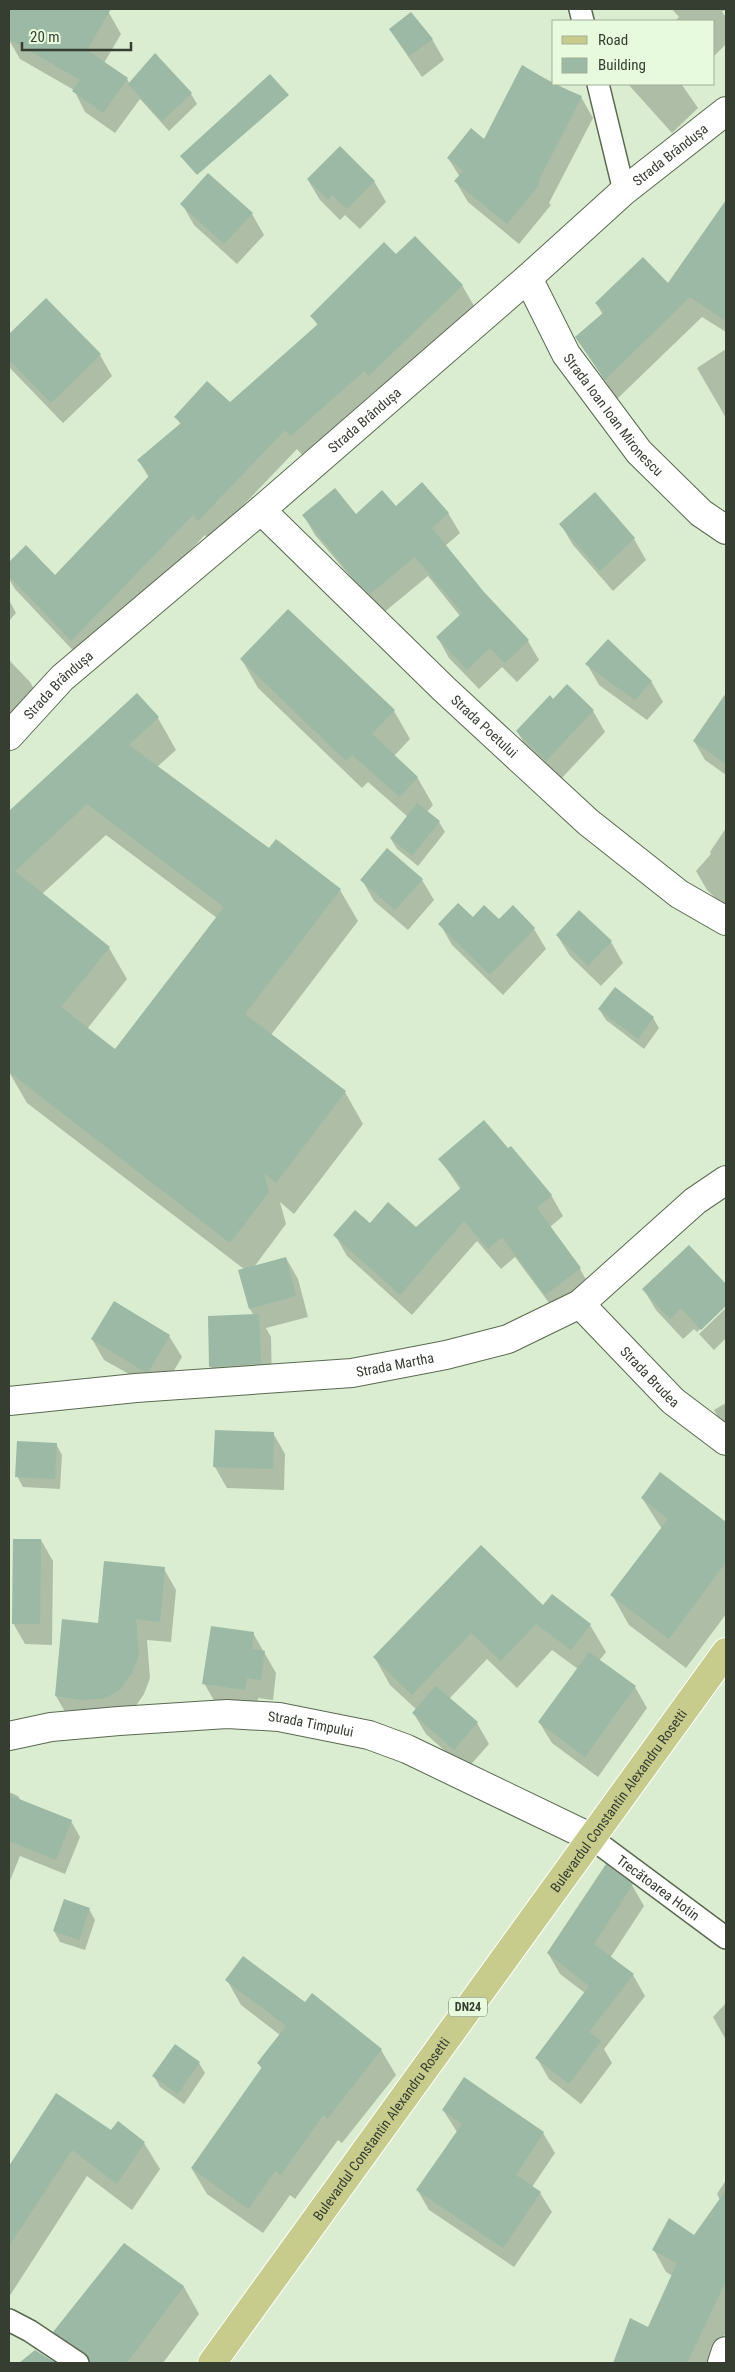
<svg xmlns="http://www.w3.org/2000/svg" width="735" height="2372" viewBox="0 0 735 2372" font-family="'Roboto Condensed',sans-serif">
<rect width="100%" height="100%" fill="#daedd0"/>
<g fill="#0003" fill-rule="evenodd">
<path d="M9,9H102L109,13L121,34L104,63L127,79L130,84L155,55L191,94L197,104L169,131L140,99L115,133L85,112L74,90L20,59L9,40L12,31L9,26Z"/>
<path d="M672,9H726L722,12L726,17V44L714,56V21H675L679,17Z"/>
<path d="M390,30L432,39L444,60L422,77Z"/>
<path d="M523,67L581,97L593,118L549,203L551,205L519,244L468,202L456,182L460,177L448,158L484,141Z"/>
<path d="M628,84H684L682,85L698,108L672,133Z"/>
<path d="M308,180L374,181L386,202L360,229L345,215L340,220L320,200Z"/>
<path d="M182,204L252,214L264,235L237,264L194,225Z"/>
<path d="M726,222V332L702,317L617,399L576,337L603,315L596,303L668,285Z"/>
<path d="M396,256L462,285L474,306L381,395L376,390L303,456L297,449L210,540L205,535L83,661L15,589L9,579V563L26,547L55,577L149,478L139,461L181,425L176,417L230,404L318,326L312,316Z"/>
<path d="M46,300L100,355L112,376L63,423L9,367V336Z"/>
<path d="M726,349V418L697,368Z"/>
<path d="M396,508L448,513L460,533L445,546L483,593L528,641L539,660L517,682L502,667L479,689L449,658L438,638L460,616L428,576L382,614L315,535L304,516H355Z"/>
<path d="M561,525L634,539L646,560L613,591L573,545Z"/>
<path d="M9,600L16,613L9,621Z"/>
<path d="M9,660L30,682L42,703L9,736Z"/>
<path d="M242,660L394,711L410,739L394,756L417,777L433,805L427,812L439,822L445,832L418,866L397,849L391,839L408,817L368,782L362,788L258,688Z"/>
<path d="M587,664L651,681L663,702L647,720L599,685Z"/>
<path d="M136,695L158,718L176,750L157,767L269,850L340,890L358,921L271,1035L345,1092L363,1124L294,1214L280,1202L286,1224L254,1267L286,1258L298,1279L308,1317L266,1328L271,1337L272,1384L223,1388L211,1367L254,1316L250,1309L244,1269L27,1103L9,1072L15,1063L9,1058V813ZM106,835L217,918L115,1051L87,1029L127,979L109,948L42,894Z"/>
<path d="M554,700L593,711L605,732L559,781L529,752L517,731Z"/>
<path d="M723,700L726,703V775L705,760L694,741Z"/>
<path d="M726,828V908L707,890L696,871L711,854L710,852Z"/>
<path d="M362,880H422L434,900L408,930L374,901Z"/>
<path d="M473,919L499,921L534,929L546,949L503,995L452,945L440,924Z"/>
<path d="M557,935L611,942L623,963L601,986L570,956Z"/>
<path d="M599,1009L653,1018L659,1028L644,1049L606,1020Z"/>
<path d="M440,1159L551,1195L563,1216L550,1227L580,1269L592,1290L558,1315L515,1257L501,1269L477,1241L412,1315L347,1256L335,1235L370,1225L416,1228L461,1190Z"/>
<path d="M689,1247L726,1286V1338L714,1350L699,1334L726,1308V1305L697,1332L694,1329L683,1339L656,1310L644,1290Z"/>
<path d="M114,1302L169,1336L182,1357L161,1392L104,1360L92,1339Z"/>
<path d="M726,1403V1432L714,1410Z"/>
<path d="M216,1431L273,1433L285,1454L284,1490L227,1488L215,1467Z"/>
<path d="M56,1444L62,1455L60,1489L23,1487L17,1476Z"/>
<path d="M660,1474L726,1524V1614L686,1668L629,1625L612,1595L662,1529L642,1498Z"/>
<path d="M41,1540L53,1561L52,1645L25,1644L13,1623Z"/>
<path d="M164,1569L176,1590L171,1642L147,1640L150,1678L144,1694L133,1710L68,1717L56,1696L99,1624Z"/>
<path d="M552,1596L590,1625L606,1652L599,1661L635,1687L647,1708L598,1777L552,1743L539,1722L578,1669L552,1650L517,1688L487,1659L449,1699L477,1723L489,1744L466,1770L426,1734L414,1714L417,1710L390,1685L375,1658L543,1607Z"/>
<path d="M253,1633L276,1673L273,1700L258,1698L257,1710L216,1704L204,1683Z"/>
<path d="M9,1792L18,1796L21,1801L71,1821L80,1837L65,1874L20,1856L9,1883Z"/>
<path d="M632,1885L644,1906L610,1958L633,1975L645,1996L604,2049L612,2063L581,2104L549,2079L537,2058L585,1993L560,1974L548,1953Z"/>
<path d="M89,1909L95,1920L85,1950L60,1942L54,1931Z"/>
<path d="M227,1980L305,2004L381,2050L396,2075L342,2143L338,2140L295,2199L290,2195L263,2233L207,2194L192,2169L262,2069L258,2063L280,2035L241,2005Z"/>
<path d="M726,2003V2040L713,2017Z"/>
<path d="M199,2063L205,2073L184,2104L160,2087L154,2076Z"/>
<path d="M465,2079L543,2133L555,2153L532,2187L540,2193L552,2212L514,2267L429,2210L418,2191L457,2132L443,2110Z"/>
<path d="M56,2095L112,2132L144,2143L160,2169L132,2210L87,2176L9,2297V2168Z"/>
<path d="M726,2180V2332L711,2363H614L631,2320L649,2328L673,2276L666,2272L654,2250L694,2237L720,2200L717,2194Z"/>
<path d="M125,2244L184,2287L199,2314L163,2363H77L71,2359L55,2332Z"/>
</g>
<g fill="#9bb9a5" fill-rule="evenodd">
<path d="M9,9H111L87,50L128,78L103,113L72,91L80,80L9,39Z"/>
<path d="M411,12L433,39L409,56L389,29Z"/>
<path d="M155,53L192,93L162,121L128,84Z"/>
<path d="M522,65L554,84L582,96L538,182L540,184L507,224L454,181L463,171L447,158L471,128L484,139Z"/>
<path d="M270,74L289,95L197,175L180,156Z"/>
<path d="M340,146L375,181L347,209L332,195L328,200L307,179Z"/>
<path d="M208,173L253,213L224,244L180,204Z"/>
<path d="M726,200V321L690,297L605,380L575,337L604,312L595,303L643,257L668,283Z"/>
<path d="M415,236L463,285L369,376L364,371L291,436L285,430L198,521L193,515L71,641L9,576V562L26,545L55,575L150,475L137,460L181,423L174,417L207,381L230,402L318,324L310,316L384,242L396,254Z"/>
<path d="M46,298L101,354L51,403L9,360V334Z"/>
<path d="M422,482L449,513L432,528L484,592L529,640L505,663L490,648L467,670L436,637L462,613L415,557L370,594L355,580L302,515L335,488L356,514L382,490L396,506Z"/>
<path d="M595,492L635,538L600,571L559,524Z"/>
<path d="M288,609L395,710L372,734L418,777L400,797L352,755L346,761L240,659Z"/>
<path d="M608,639L652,681L635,700L585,664Z"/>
<path d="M567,684L594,710L546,761L516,731L550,695L553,699Z"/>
<path d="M137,693L159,717L129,745L269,848L276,839L341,889L245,1014L346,1091L276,1183L264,1173L269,1192L230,1243L9,1072V811ZM87,804L224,907L115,1049L61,1007L110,947L15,871Z"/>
<path d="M726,693V764L693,741Z"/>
<path d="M417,803L440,821L412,856L390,838Z"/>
<path d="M387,848L423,879L395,910L360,880Z"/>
<path d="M458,903L473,917L484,905L499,919L513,905L535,928L490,975L438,924Z"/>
<path d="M579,910L612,941L588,966L556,935Z"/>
<path d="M615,987L654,1017L638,1039L598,1009Z"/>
<path d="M484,1120L508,1148L511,1146L552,1195L537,1208L581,1268L545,1295L502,1237L488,1249L464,1221L400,1295L333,1235L355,1210L370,1223L388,1202L416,1227L462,1187L438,1159Z"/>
<path d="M689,1245L726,1284V1306L701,1330L681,1308L670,1319L642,1289Z"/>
<path d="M286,1257L296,1296L249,1309L238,1270Z"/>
<path d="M114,1301L170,1335L149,1371L145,1372L91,1339Z"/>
<path d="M259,1314L261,1364L209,1367L208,1316Z"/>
<path d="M215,1430L274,1432L273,1469L213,1467Z"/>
<path d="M17,1441L57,1443L55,1479L15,1477Z"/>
<path d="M660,1472L726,1522V1562L669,1639L610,1595L668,1519L641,1498Z"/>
<path d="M13,1539H41L40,1624H12Z"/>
<path d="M481,1545L543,1605L552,1594L591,1624L571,1650L536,1624L501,1661L471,1633L412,1695L373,1657Z"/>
<path d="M104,1561L165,1567L160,1622L136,1619L139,1656L132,1672L121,1689L106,1698L83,1700L55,1696L62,1619L98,1623Z"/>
<path d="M211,1626L254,1632L252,1649L265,1651L261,1680L247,1678L245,1690L202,1684Z"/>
<path d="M589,1652L636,1686L585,1757L538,1722Z"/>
<path d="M436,1686L478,1722L454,1750L412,1713Z"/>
<path d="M9,1795L72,1820L56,1860L9,1841Z"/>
<path d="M606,1864L633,1884L594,1944L634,1974L589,2032L601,2041L569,2084L535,2058L589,1986L547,1953Z"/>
<path d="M64,1899L90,1908L79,1940L53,1931Z"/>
<path d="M243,1956L305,2002L312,1993L382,2049L327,2119L323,2115L281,2175L275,2171L248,2209L191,2168L262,2067L257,2063L286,2026L225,1980Z"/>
<path d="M175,2044L200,2062L178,2094L152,2076Z"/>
<path d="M464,2077L544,2132L516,2175L541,2192L503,2248L416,2190L462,2124L442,2110Z"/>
<path d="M56,2093L111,2130L118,2121L145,2142L117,2184L72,2150L9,2246V2166Z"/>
<path d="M726,2190V2281L687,2363H613L630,2318L648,2327L677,2263L652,2250L669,2218L694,2235Z"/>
<path d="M124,2243L184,2286L127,2363H90L85,2353L53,2332Z"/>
<path d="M35,2350L56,2363H19Z"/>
</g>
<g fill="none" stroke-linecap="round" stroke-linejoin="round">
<defs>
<g id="service">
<path d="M580,9L583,21"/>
<path d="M598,84L624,191"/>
<path id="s1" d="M590,1837L726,1938"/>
<path d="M9,2320L30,2331L78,2363"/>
</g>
<g id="minor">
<path id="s2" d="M528,278L566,354L639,452L701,513L726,530"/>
<path id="s3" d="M261,510L444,689L588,822L679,894L726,921"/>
<path id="s4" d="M9,736L62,678L261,510L528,278L624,191L726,111"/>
<path id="s5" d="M580,1304L673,1401L726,1441"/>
<path id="s6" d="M9,1401L136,1388L352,1373L446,1355L508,1339L580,1304L695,1201L726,1180"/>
<path id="s7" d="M9,1736L51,1727L119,1721L227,1714L279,1717L369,1735L407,1749L590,1837"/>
<path d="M722,2363L726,2351"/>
</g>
<g id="primary">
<path id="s8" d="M212,2363L726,1652"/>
</g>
</defs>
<use href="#service" stroke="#5a6a51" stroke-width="24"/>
<use href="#minor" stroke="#5a6a51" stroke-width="30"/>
<use href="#primary" stroke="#fff" stroke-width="30"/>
<use href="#service" stroke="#fff" stroke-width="21"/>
<use href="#minor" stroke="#fff" stroke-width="28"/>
<use href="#primary" stroke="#c7cb8b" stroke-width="28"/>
</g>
<g text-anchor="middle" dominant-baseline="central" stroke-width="4" stroke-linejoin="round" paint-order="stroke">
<rect fill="#e8fadd" stroke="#6b7665" stroke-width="1" x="449" y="1997.5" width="38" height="19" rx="4"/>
<g font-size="12" font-weight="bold" fill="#363e32">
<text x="468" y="2007">DN24</text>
</g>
<g font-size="14" fill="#363e32" stroke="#e8fadd">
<text stroke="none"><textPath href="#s4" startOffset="881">Strada Brândușa</textPath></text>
<text stroke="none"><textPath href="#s2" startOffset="162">Strada Ioan Ioan Mironescu</textPath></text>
<text stroke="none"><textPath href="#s4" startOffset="476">Strada Brândușa</textPath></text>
<text stroke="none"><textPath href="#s4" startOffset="71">Strada Brândușa</textPath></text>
<text stroke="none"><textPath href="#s3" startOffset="311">Strada Poetului</textPath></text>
<text stroke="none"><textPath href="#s6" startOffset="388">Strada Martha</textPath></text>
<text stroke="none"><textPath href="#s5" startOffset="101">Strada Brudea</textPath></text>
<text stroke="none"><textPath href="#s7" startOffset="304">Strada Timpului</textPath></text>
<text stroke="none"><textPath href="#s8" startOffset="694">Bulevardul Constantin Alexandru Rosetti</textPath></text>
<text stroke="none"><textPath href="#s1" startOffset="85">Trecătoarea Hotin</textPath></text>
<text stroke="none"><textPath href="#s8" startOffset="289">Bulevardul Constantin Alexandru Rosetti</textPath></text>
</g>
</g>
<rect width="735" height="2372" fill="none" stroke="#363e32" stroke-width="20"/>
<rect x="552" y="20" width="162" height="65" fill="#e8fadd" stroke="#a1af99"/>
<rect x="562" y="36" width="25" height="8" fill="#c7cb8b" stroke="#a1af99"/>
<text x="598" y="45" font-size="15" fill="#363e32">Road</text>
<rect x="562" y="58" width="25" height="15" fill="#9bb9a5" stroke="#a1af99"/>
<text x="598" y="70" font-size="15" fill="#363e32">Building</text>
<path d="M22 42v8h109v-8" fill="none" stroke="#363e32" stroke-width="2.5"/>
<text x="30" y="42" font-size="15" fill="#363e32" stroke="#e8fadd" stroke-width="4" paint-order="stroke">20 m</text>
</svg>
